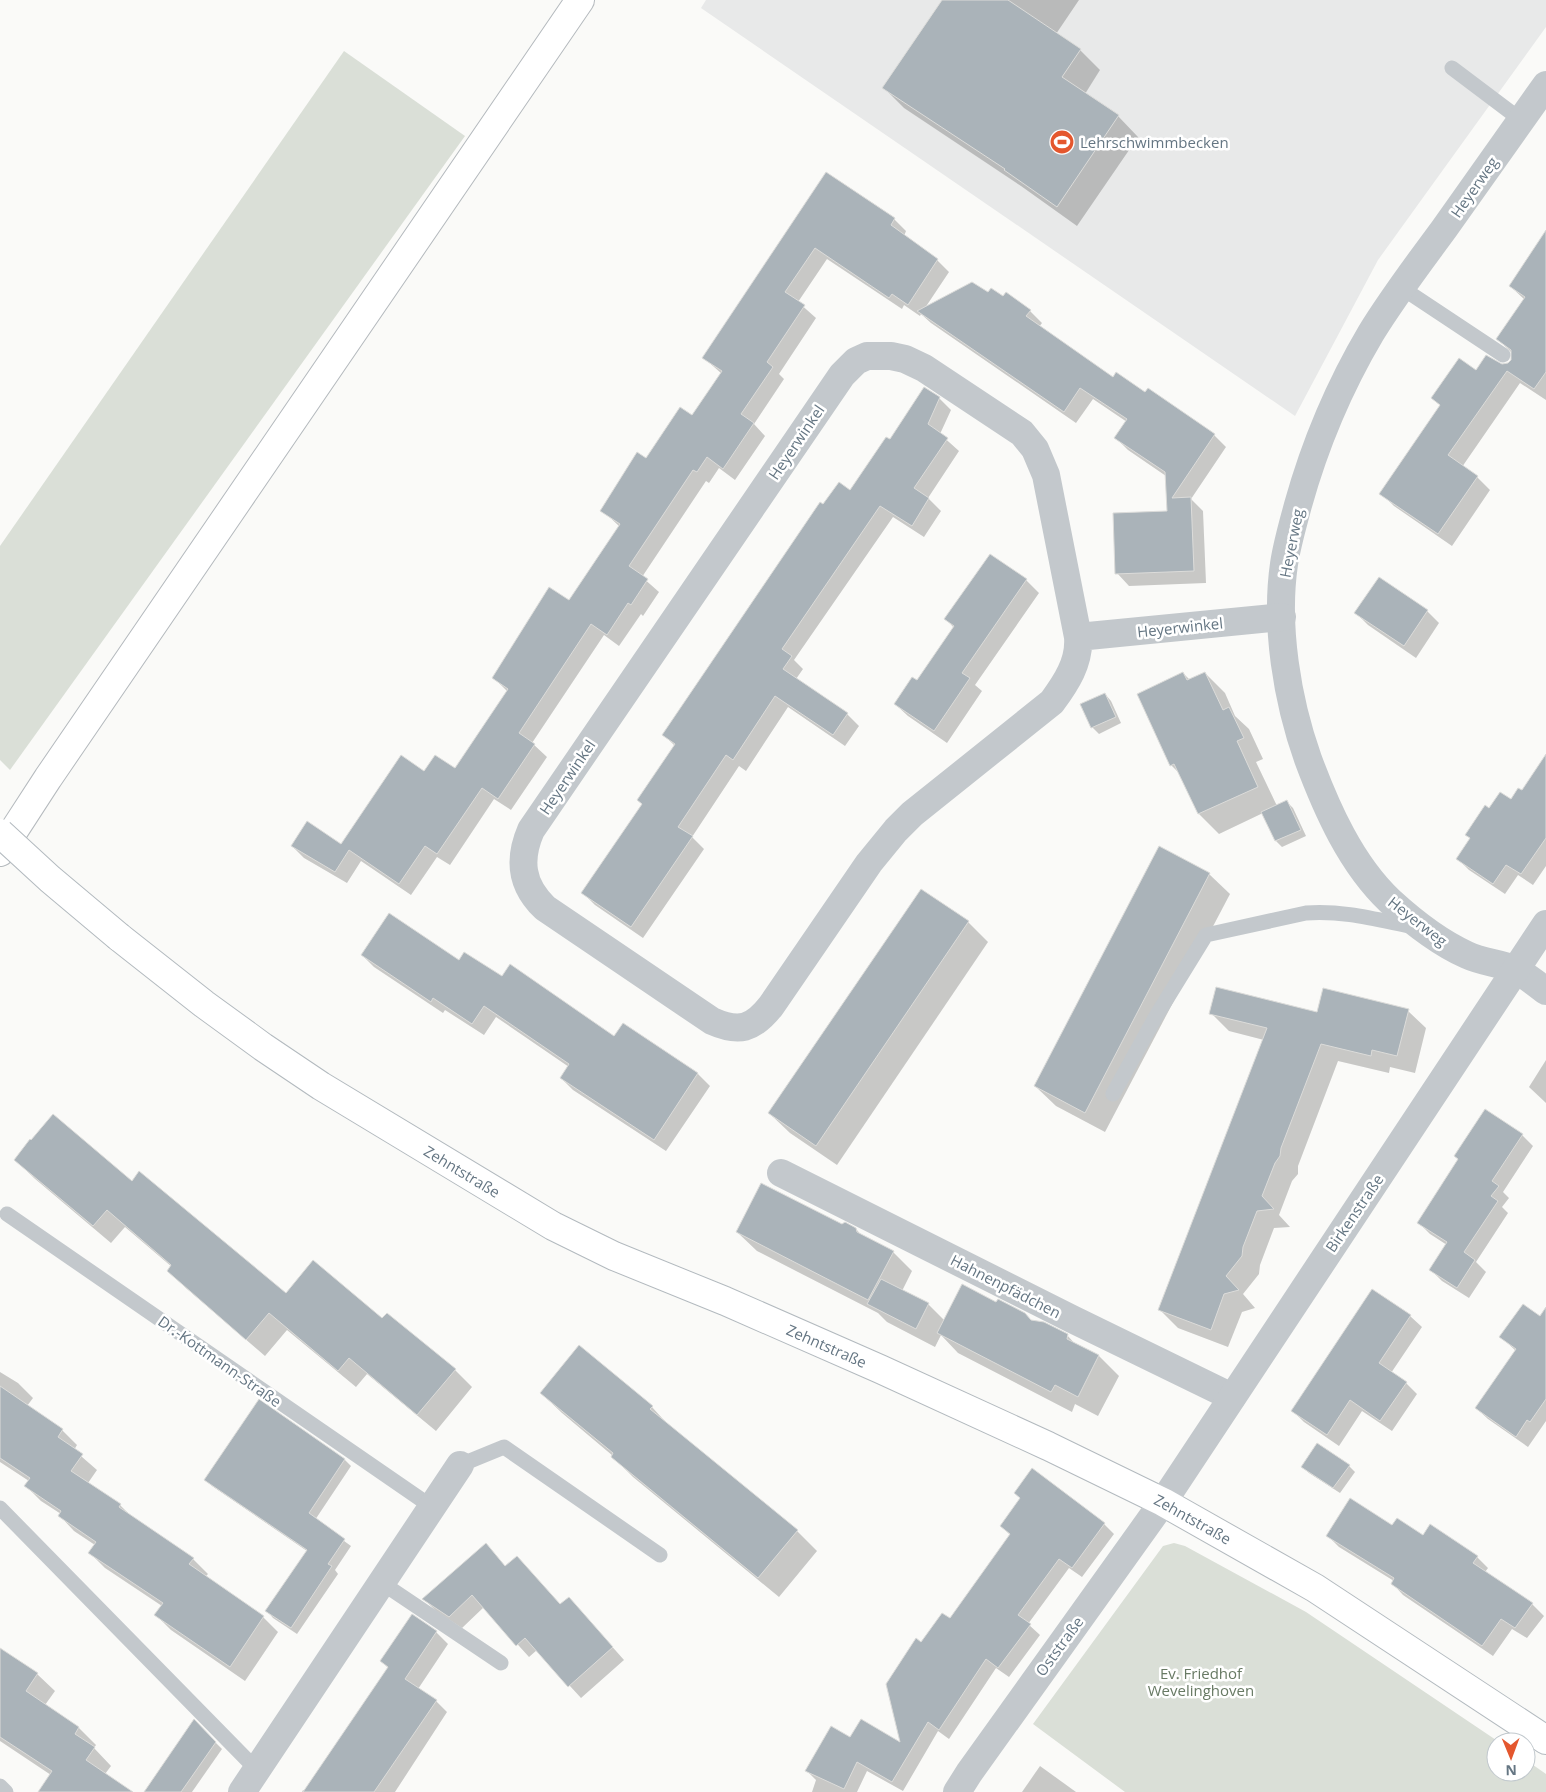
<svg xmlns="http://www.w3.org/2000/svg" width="1546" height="1792" viewBox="0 0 1546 1792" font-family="'Open Sans',sans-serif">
<rect width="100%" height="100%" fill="#fafaf8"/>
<path fill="#e8e9e9" d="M706,0H1546V27L1378,260L1295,416L701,8Z"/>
<g fill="#dadfd7">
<path d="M344,51L465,136L10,770L0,760V546Z"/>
<path d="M1174,1543L1185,1546L1306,1612L1499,1742H1496V1772H1526V1760L1546,1774V1792H1125L1033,1724L1163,1546Z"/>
</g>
<g fill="#0003">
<path d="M944,0H1079L1056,34L1080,50L1100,70L1085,94L1118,116L1138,137L1077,226L1021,186L904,108L884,88Z"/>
<path d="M827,173L894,219L906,231L904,236L937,260L949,272L925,308L988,294L1003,297L1030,311L1042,323L1039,327L1114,379L1145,394L1214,435L1226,447L1191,499L1203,511L1206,583L1129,586L1117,573L1168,512L1166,476L1128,450L1116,438L1127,422L1093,399L1076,423L931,323L921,314L920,316L904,305L902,309L827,259L798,302L816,318L779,374L784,379L754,424L765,436L735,480L719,468L709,483L706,481L642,577L659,592L643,616L641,614L619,646L604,635L532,743L547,757L511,810L494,799L450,865L437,857L411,895L361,861L347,883L304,858L292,846L341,845L424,773L455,770L508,692L494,678L569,602L620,527L602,510L646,460L692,417L722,374L704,358Z"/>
<path d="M1546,232V400L1520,383L1462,467L1477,477L1490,490L1452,546L1394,506L1381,493L1441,406L1432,398L1476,371L1508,364L1512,360V353L1498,339L1525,300L1510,286Z"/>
<path d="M939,398L951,410L940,434L959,451L928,498L941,511L924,537L893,517L794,660L803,669L796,679L847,714L859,726L845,746L788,707L746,771L739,766L692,837L704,849L643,938L595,905L583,893L643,805L675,746L664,735L824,506L850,492L890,441Z"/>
<path d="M1026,580L1039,593L975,685L982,691L947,743L908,716L895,704L917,682L954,628L946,619Z"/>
<path d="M1427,611L1439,623L1416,658L1368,625L1356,613Z"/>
<path d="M1183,673L1190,680L1205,673L1225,693L1235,716L1249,729L1263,759L1256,762L1277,806L1287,802L1293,808L1306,836L1282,847L1276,841L1263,813L1219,834L1199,814L1180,774L1171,765Z"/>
<path d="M1105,694L1111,701L1121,723L1099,734L1092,727Z"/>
<path d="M1546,755V866L1533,885L1518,875L1505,894L1469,870L1458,859L1471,839L1467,835L1489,810L1511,801L1522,792Z"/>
<path d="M1209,874L1230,894L1105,1132L1056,1106L1035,1086Z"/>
<path d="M921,890L968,922L988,942L837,1165L790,1133L769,1113Z"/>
<path d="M362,955L460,961L615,1037L623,1024L698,1074L710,1086L666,1151L573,1090L561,1078L569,1067L496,1017L484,1035L445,1010L443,1013L374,967Z"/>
<path d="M1408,1011L1426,1028L1415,1073L1390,1067L1389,1073L1338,1061L1298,1166V1174L1292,1181L1279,1215L1290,1227L1274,1228L1260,1265L1259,1274L1243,1294L1255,1308L1242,1312L1228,1347L1178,1328L1160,1310L1264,1040L1229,1031L1211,1013L1318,1014Z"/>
<path d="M1546,1060V1103L1529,1087Z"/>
<path d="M1522,1135L1533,1146L1503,1192L1509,1198L1502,1207L1508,1213L1476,1262L1486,1272L1469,1298L1442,1281L1431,1270L1447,1245L1430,1234L1419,1223L1459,1160Z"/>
<path d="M16,1160L132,1182L286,1294L382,1319L455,1370L472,1387L436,1431L367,1374L356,1387L287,1330L265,1356L186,1288L169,1271L172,1267L125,1227L111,1243L34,1178Z"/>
<path d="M842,1226L856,1229L863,1237L893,1252L912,1271L902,1291L928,1304L944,1320L1032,1322L1067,1335L1076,1345L1099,1356L1119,1376L1098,1416L1075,1404L1072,1412L958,1353L941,1335L935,1347L887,1322L878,1313L757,1251L737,1232Z"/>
<path d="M1546,1307V1421L1528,1447L1488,1419L1476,1408L1516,1351L1501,1337L1539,1317Z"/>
<path d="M1410,1316L1422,1327L1391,1373L1406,1383L1417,1394L1392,1431L1362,1411L1339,1446L1304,1422L1293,1411Z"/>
<path d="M579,1347L652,1407L671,1428L797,1531L817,1551L779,1597L633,1477L613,1457V1456L562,1413L541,1393Z"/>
<path d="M0,1372L18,1383L33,1398L27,1406L62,1430L77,1445L74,1450L97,1470L88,1483L120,1505L134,1519L193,1559L208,1574L205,1577L263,1617L278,1632L245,1681L171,1630L156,1615L162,1606L105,1568L90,1553L95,1545L74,1531L60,1516L61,1514L41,1501L26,1486L29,1481L0,1462Z"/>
<path d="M344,1459L351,1466L315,1520L351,1546L335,1570L338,1574L297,1634L273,1618L267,1611L307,1551L212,1486L206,1479Z"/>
<path d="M1349,1466L1355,1472L1340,1493L1309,1473L1303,1467Z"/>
<path d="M1104,1524L1114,1534L1082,1577L1069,1568L1028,1624L1040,1635L1009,1677L996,1668L949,1739L938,1731L903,1791L867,1771L857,1792H812L816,1780L807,1771L851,1739L901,1744L921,1644L950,1620L1010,1535L1002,1526Z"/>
<path d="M1392,1526L1477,1557L1488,1568L1485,1572L1532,1604L1544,1616L1527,1638L1512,1629L1493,1656L1403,1595L1392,1583L1394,1581L1339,1547L1328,1536Z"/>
<path d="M486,1545L506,1567L561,1605L569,1598L624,1660L581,1698L537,1650L529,1657L484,1607L462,1628L436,1611L424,1599Z"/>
<path d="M412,1616L436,1632L448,1644L418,1689L436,1701L447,1712L395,1792H302L303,1790L305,1791L388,1668L382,1661Z"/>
<path d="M0,1648L37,1674L55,1691L45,1705L79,1728L96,1745L94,1748L111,1766L105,1774L130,1792H53L51,1775L0,1741Z"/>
<path d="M194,1721L222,1749L192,1792H145Z"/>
<path d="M1040,1766L1076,1792H1022Z"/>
</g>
<g fill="#aab3b9" stroke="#dcdcda">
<path d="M942,0H1008L1081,49L1062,77L1119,115L1057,207L1004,170L1005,169L882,88Z"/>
<path d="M826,172L895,218L891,225L938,259L908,305L892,294L889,298L815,248L785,292L805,305L767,362L773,367L741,414L754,423L723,469L707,457L697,472L693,470L629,566L648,579L631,605L628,603L607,635L591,624L519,733L535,744L498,799L482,788L437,854L425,846L399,884L349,850L335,872L291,846L307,821L341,844L401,755L424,771L435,755L455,768L508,689L492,678L549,587L569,600L620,524L600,511L637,452L646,458L680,407L692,415L722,371L702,358Z"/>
<path d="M1546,230V372L1534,389L1507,371L1448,455L1478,476L1438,534L1379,494L1440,405L1431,398L1459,358L1476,370L1486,355L1502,364L1508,363L1511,360V350L1496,339L1525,297L1509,286Z"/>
<path d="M972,282L988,292L991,288L1003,296L1006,292L1031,310L1026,316L1113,377L1116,372L1145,392L1148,388L1215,434L1172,498L1191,497L1194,571L1115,574L1113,513L1167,511L1165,472L1114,438L1127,419L1080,388L1064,412L917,311Z"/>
<path d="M924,387L940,397L928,424L948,438L914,488L929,498L912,526L880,506L782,649L792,656L783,669L848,713L833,735L775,696L733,760L726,755L678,827L693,836L631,927L581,893L642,804L637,800L675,744L662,735L820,502L823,504L839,482L850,490L886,437L890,439Z"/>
<path d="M990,554L1027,579L962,673L970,678L934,731L894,704L912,677L917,680L954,626L944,619Z"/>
<path d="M1379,577L1428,610L1404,646L1354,613Z"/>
<path d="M1183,672L1187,680L1205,672L1223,710L1229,707L1244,738L1237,741L1258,787L1198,814L1174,764L1170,766L1137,694Z"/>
<path d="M1105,693L1116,717L1091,728L1080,704Z"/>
<path d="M1546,754V838L1521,874L1506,865L1493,884L1456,859L1470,838L1465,835L1485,805L1489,808L1500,792L1511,799L1518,788L1522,790Z"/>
<path d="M1287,800L1301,830L1275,841L1261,812Z"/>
<path d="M1159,846L1210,873L1085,1113L1034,1086Z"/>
<path d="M921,889L969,921L816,1146L768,1113Z"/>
<path d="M389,913L459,960L464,952L502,976L510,964L614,1036L623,1023L698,1073L654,1140L560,1078L569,1064L484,1006L472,1024L433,998L431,1002L361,955Z"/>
<path d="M1216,987L1317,1012L1323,988L1409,1009L1397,1056L1372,1050L1371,1056L1321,1044L1281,1148L1280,1156L1275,1163L1262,1196L1274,1209L1257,1211L1243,1247L1242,1256L1226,1276L1239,1290L1224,1294L1211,1330L1158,1310L1267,1028L1209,1014Z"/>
<path d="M1485,1109L1523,1134L1492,1181L1499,1186L1491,1196L1498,1201L1464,1252L1475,1260L1457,1288L1429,1270L1447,1242L1417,1223L1458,1159L1454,1156Z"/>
<path d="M53,1114L132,1181L139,1171L286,1293L313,1260L382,1318L387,1313L456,1369L417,1415L349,1358L338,1371L269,1313L246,1340L167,1271L171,1265L107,1210L93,1226L14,1160L30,1139L31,1140Z"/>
<path d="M761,1183L842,1224L845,1222L856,1228L857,1232L894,1251L868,1300L736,1232Z"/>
<path d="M881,1279L929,1303L916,1329L867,1304Z"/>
<path d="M962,1284L996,1302L998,1299L1025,1313L1031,1320L1044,1322L1068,1334L1067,1339L1099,1355L1078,1397L1055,1385L1051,1392L937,1333Z"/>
<path d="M1372,1289L1411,1315L1379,1363L1407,1382L1380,1421L1350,1400L1327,1435L1291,1411Z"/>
<path d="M1523,1304L1540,1316L1546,1307V1399L1530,1422L1527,1420L1516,1437L1475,1408L1516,1349L1499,1337Z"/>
<path d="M579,1345L653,1406L650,1409L798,1530L758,1578L611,1457L613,1453L540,1393Z"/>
<path d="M0,1386L63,1429L58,1437L83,1454L71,1471L121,1504L119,1507L194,1558L189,1564L264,1616L230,1667L154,1615L163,1603L88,1553L96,1542L58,1516L61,1511L24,1486L30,1478L0,1458Z"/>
<path d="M259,1399L345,1459L309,1513L345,1539L328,1564L332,1566L291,1628L265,1611L307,1550L204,1480Z"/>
<path d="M1317,1443L1350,1465L1333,1488L1301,1467Z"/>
<path d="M1032,1468L1105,1523L1072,1568L1059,1559L1018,1615L1031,1624L998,1668L986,1659L939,1730L928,1722L892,1782L857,1762L844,1789L805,1771L831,1726L850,1737L861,1719L900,1742L886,1684L916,1638L921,1642L942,1613L950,1618L1010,1534L1000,1526L1020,1498L1014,1493Z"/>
<path d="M1350,1498L1392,1525L1397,1518L1423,1535L1430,1524L1478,1556L1473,1563L1533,1603L1515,1628L1501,1619L1482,1646L1391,1584L1394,1578L1326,1536Z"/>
<path d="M486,1543L505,1566L517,1556L560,1604L569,1597L613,1647L568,1687L525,1638L516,1646L472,1595L449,1617L422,1599Z"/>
<path d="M412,1614L437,1631L405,1679L437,1700L374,1792H303L388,1667L380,1661Z"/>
<path d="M0,1648L38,1673L26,1691L79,1727L75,1734L95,1747L86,1760L133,1792H38L52,1771L0,1737Z"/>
<path d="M194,1719L216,1742L181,1792H144Z"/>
</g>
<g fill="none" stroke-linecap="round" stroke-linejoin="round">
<defs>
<g id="secondary">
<path id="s1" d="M119,937L204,1004L263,1047L321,1086L553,1226L614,1256L725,1301L880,1369L1048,1446L1163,1502L1315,1588L1546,1740"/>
</g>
<path id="primary" d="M0,852L48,778L580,0"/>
</defs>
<use href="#secondary" stroke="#b3babf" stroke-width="30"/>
<use href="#primary" stroke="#b5babe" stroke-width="30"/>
<g stroke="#c3c8cc" stroke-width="15">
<path d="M1452,68L1521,120"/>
<path d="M1402,288L1503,355"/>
<path d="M1113,1094L1155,1018L1206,935L1306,913C1343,910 1378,920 1414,927"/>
<path d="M7,1214L432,1507"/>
<path d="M460,1465L504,1447L660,1555"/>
<path d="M0,1508L257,1770"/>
<path d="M382,1583L501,1663"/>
<path d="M0,1786L6,1792"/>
</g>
<g stroke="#c3c8cc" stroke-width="28">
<path d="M1546,85C1512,133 1478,181 1444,229C1419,263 1393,297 1371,333C1339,387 1315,444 1298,505C1293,524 1287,544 1284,564C1275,626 1287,700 1308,759C1327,810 1351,864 1390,901C1413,922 1438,942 1467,955C1482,962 1499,963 1514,969C1525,974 1536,984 1546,991"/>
<path d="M1078,637C1080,662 1066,683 1052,702L912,814L896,830L869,863L771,1006C753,1029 739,1033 712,1021L545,908C521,885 518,860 531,830L842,375L856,361L867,356H891L905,359L924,368L1022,433L1035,449L1046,475L1078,637L1282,617"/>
<path d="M781,1173L1072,1319L1232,1397"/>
<path d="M242,1792L460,1465"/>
<path d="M957,1792L969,1773L1163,1502L1546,924"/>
</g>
<use href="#secondary" stroke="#fff" stroke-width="28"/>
<use href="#primary" stroke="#fff" stroke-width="28"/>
<defs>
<path id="secondary-bridge" d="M0,833L50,879L119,937"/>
</defs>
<use href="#secondary-bridge" stroke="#b3babf" stroke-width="30" stroke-linecap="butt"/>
<use href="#secondary-bridge" stroke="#fff" stroke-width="28"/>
</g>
<defs>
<symbol id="stadium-disc" viewBox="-11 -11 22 22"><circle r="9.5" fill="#e4572e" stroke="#fff"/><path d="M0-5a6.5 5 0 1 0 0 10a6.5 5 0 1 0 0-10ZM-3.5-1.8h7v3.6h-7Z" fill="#fff"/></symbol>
</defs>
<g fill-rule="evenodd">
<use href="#stadium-disc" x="1048" y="128" width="28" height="28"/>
</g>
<g text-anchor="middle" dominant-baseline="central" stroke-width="5" stroke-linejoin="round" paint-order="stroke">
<g font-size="15" fill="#657683" stroke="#fff" text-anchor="start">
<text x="1080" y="142">Lehrschwimmbecken</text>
</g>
<g font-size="15" fill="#657683" stroke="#fff">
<text transform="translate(1474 187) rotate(-55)">Heyerweg</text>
<text transform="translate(796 442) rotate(-56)">Heyerwinkel</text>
<text transform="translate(1291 543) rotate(-79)">Heyerweg</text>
<text transform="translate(1180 627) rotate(-6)">Heyerwinkel</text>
<text transform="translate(567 777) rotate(-56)">Heyerwinkel</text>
<text transform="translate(1418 921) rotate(38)">Heyerweg</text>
<text stroke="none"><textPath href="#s1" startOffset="416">Zehntstraße</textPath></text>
<text transform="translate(1354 1213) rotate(-56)">Birkenstraße</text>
<text transform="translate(1006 1286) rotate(27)">Hahnenpfädchen</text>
<text stroke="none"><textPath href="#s1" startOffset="821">Zehntstraße</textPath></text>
<text transform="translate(220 1361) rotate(35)">Dr.-Kottmann-Straße</text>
<text stroke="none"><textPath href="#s1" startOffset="1226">Zehntstraße</textPath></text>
<text transform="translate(1059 1646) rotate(-54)">Oststraße</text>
</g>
<g font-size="15" fill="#687a64" stroke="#fff">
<text x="1201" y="1673">Ev. Friedhof<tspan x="1201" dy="17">Wevelinghoven</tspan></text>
</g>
</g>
<g transform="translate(1511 1757) rotate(179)"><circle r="24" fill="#ffffff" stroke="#c1c8cd"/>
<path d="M0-4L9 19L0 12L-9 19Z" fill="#e4572e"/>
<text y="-8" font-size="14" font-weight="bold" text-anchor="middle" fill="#657683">N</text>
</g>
</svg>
